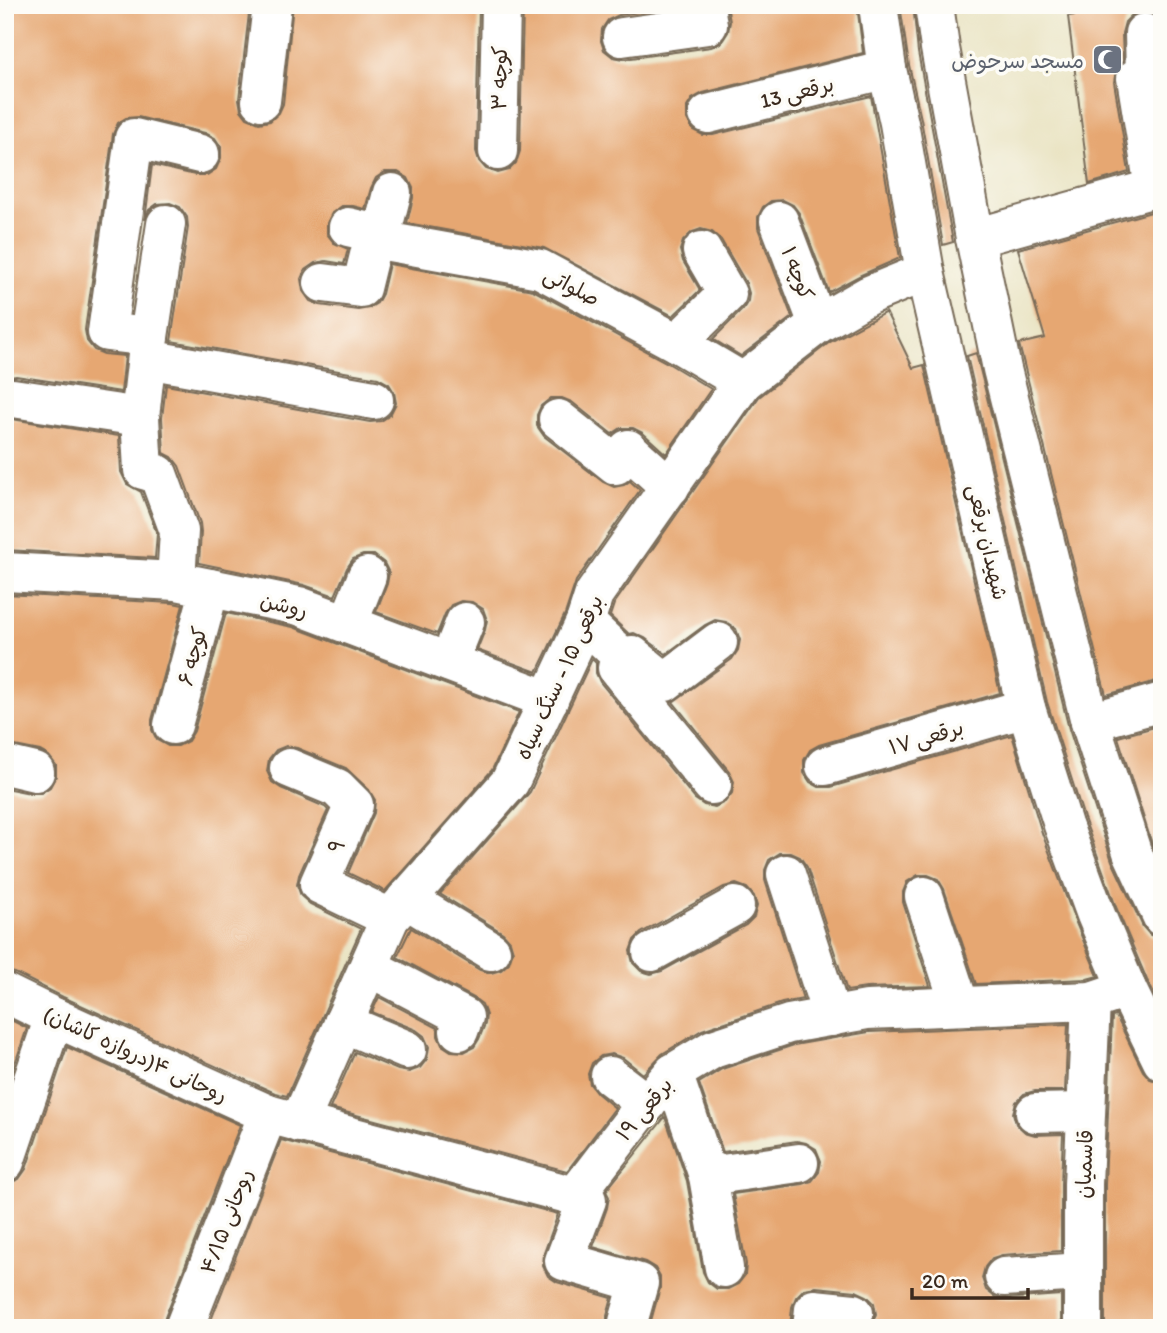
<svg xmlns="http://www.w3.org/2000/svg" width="1167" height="1333" viewBox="0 0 1167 1333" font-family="Itim,'Playpen Sans Arabic',sans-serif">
<rect width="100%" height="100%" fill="#fdfcf7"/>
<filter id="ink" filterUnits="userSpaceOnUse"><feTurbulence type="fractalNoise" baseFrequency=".0143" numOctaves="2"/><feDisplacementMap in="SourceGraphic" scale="14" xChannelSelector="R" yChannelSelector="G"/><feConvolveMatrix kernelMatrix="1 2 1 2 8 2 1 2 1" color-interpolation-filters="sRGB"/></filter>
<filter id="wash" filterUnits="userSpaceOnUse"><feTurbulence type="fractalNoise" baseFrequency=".00686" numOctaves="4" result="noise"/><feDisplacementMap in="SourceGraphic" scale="28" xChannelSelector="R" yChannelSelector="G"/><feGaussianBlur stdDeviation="1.57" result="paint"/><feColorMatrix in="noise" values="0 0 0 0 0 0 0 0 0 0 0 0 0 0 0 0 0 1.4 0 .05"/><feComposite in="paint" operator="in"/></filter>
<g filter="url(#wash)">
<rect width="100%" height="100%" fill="#eae4c4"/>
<g id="blocks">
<g fill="#e6a772" fill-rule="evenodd">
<path d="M5,5H250L239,99L241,110L247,118L259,123L270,121L279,113L283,104L293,5H479L476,151L479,161L486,169L498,173L509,170L516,163L520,151L523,5H684L619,15L608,20L602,29L601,41L604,50L613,57L624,59L711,47L721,43L728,32L730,22L727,5H857L863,53L703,93L692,99L687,107V119L693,130L703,135H713L871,96L900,258L861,275L829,292L799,213L793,205L783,200L771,201L763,207L758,217V228L792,317L741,356L713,339L743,309L748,301L749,293L746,283L721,240L712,232L701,229L692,232L683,241L680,250L683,261L700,290L673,316L544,248L407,223L413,198V188L408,178L398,172H385L376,178L371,188L365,209L353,206H342L332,213L327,223V234L334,243L348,249L344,264L326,261L315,263L305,270L301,279L303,291L310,301L320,305L358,310L369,308L377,303L382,294L389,264L533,290L666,362L711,389L666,454L643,433L633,428H621L612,434L572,402L562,398H551L541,406L537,415V426L544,436L603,482L614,487L624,485L630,481L640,490L576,581L565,614L537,672L477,650L485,630L487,620L483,609L472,602L461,601L451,605L445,614L437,634L376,612L387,584L389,573L384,563L374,555H363L353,559L347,568L335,596L304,585L199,563L201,532L200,523L179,466L172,457L164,453L162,418L166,385L370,422L381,421L390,415L396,403L394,392L389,384L378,378L171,341L188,227L187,217L180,207L170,203L157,204L149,210L145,220L152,165L195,175H207L216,169L221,158V147L215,138L205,133L138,117L126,118L118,123L113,134L85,330L87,341L94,350L104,354L125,356L121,392L16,376L5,378Z"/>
<path d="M900,5H913L918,52L953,242L943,245L921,119L909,65Z"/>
<path d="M1141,5H1162V21L1154,14L1144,11L1133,14L1125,22L1122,33L1123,61L1116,70L1114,82L1129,172L1089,184L1068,16Z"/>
<path d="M1162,209V681H1156L1106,695L1019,344L1045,338L1018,249Z"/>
<path d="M886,312L913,368L924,365L1000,693L819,745L810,750L804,760V773L810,782L819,787H831L1012,735L1042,833L1076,923L1098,976L1087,979L976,984L944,889L938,879L928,875H918L907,882L903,892V902L930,986L866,988L847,991L807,867L800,857L791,853H780L769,860L765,870V880L803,999L782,1003L702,1030L662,1054L643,1074L623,1058L612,1054L601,1056L592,1063L588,1074L590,1084L597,1093L615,1108L567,1171L330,1108L355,1052L398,1070L409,1072L420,1068L427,1059L429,1047L424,1036L416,1030L372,1012L379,997L438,1028V1036L442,1045L451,1051L464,1052L474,1047L479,1039L485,1024L486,1015L482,1004L474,998L397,957L411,928L480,970L491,973L501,970L509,963L513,951L510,941L503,933L440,894L530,792L592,659L596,663V673L600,682L695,799L704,805L715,807L725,802L732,793L734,782L729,771L673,702L732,659L738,650L740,640L736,629L726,622L715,620L705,625L666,654L645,638L634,633L629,634L610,616L614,604L759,397L830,342ZM736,884L747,888L754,896L757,906L754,917L746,925L662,971L651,974L641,971L633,963L630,951L634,940L641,933L724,887Z"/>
<path d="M976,353L1069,729L1112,861L1143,927L1150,935L1162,939V1010L1147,980L1116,907L1084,818L1047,702L967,356Z"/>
<path d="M5,418L119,436L121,472L127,484L141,492L157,534L155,558L5,550Z"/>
<path d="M5,594L173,603L183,605L152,720V730L157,740L168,746H178L188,741L194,731L226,613L293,627L519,712L492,770L385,891L348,873L374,813L375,800L369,790L346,768L297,748L286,746L276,750L269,759L267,771L272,782L281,788L325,807L328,810L299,875L297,885L301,896L310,904L361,929L287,1096L275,1093L63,997L15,973L5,971V788L30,793H41L50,787L56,776V765L49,756L40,751L5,744Z"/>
<path d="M1162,725V864L1152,844L1118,737Z"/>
<path d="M1116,1016L1143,1071L1150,1079L1162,1083V1328H1105V1184L1112,1017Z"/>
<path d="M5,1017L27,1028L5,1093Z"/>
<path d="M1068,1024L1065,1091H1035L1024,1094L1016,1102L1013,1113L1016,1124L1025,1132L1035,1135L1063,1134L1061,1184V1251L1002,1255L992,1258L985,1267L982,1278L986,1290L995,1297L1005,1299L1061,1295V1328H869L872,1325L876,1314L874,1303L867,1296L856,1291L816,1287L804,1289L796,1297L792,1307L790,1328H649L660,1288V1277L655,1268L645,1262L593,1247L607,1208L609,1197L606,1191L665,1117L687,1181L703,1272L708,1282L717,1289H728L738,1284L745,1275L746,1264L733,1194L803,1184L812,1181L819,1172L821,1161L816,1149L806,1143L797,1141L723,1152L699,1083L722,1069L794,1045L869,1032Z"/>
<path d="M67,1047L240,1125L164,1320L163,1328H5V1183H10L19,1179L26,1169Z"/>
<path d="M281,1140L558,1214L544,1253L543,1266L548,1276L557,1282L612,1298L607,1316V1328H208Z"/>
</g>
</g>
</g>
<g filter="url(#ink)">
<use href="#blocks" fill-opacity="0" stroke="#786b58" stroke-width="2"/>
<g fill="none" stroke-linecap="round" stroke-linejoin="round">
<defs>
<g id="minor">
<path d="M1144,33L1145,78H1136L1154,188"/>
<path d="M622,37L708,25L705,5"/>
<path d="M261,101L272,5"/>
<path d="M708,114L887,69"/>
<path d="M498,151L501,5"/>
<path d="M779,221L818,324"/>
<path d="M348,227L374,233L373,239L540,269L677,343L743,382"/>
<path d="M975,238L1162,186"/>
<path d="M380,240L392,193"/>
<path d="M323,283L361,288L373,239"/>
<path d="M149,337L166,224"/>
<path d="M677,343L727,294L702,251"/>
<path d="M147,359L374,400"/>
<path d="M13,398L140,417"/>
<path d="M558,419L616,465L628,449L670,487"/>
<path d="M5,572L176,581L299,606L549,700"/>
<path d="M176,581L179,531L158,474L143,470L140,417L149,337L107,332L134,138L200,154"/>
<path d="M585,622L625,660L617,668L712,785"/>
<path d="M348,624L367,576"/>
<path d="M625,660L632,655L665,682L718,642"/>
<path d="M449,662L465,622"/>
<path d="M1090,722L1162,702"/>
<path d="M173,725L210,588"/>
<path d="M5,765L35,772"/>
<path d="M825,766L1026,708"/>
<path d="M289,768L337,788L354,805L319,884L390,918"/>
<path d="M786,874L832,1017"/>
<path d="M924,896L960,1006"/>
<path d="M406,899L491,951"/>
<path d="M652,952L735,906"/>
<path d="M369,967L464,1017L459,1031"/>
<path d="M5,993L54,1017L268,1114L575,1196L638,1114L673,1073L713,1049L789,1024L867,1010L1091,1001L1127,989"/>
<path d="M343,1023L407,1050"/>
<path d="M673,1073L708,1176L724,1268"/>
<path d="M610,1076L647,1104"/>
<path d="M1035,1113L1085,1112"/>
<path d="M299,1123L390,918L510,782L585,622L594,594L743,382L818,324L869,295L925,272"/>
<path d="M5,1162L54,1017"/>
<path d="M708,1176L799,1163"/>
<path d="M575,1196L587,1200L564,1261L639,1283L628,1322"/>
<path d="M1004,1277L1083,1272"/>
<path d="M184,1328L268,1114"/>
<path d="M812,1328L814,1309L854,1313"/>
<path d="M1083,1328V1184L1091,1001"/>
</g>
<g id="major">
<path d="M878,5L887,69L899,123L925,272L1026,708L1063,825L1096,915L1127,989L1162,1061"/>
<path d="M934,5L940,48L975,238L1002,369L1090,722L1132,852L1162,917"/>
</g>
</defs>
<use href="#minor" stroke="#786b58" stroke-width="42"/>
<use href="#major" stroke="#786b58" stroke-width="42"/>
<use href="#minor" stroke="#fff" stroke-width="38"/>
<use href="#major" stroke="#fff" stroke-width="38"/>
</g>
</g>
<defs>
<symbol id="mosque-square" viewBox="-11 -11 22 22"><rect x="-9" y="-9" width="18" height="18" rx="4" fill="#6b7280" stroke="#fdfcf7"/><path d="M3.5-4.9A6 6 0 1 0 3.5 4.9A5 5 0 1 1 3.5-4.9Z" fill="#fff"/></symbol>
</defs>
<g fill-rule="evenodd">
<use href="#mosque-square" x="1090" y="42" width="35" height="35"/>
</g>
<g text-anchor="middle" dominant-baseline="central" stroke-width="7" stroke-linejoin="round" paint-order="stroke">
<g font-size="21" fill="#5b616d" stroke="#fdfcf7" text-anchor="end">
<text x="1084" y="60">مسجد سرحوض</text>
</g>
<g font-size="21" fill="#3b2a1e" stroke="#fdfcf7">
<text transform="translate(499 78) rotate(-89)">کوچه ۳</text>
<text transform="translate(797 92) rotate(-14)">برقعی 13</text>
<text transform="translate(798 273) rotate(69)">کوچه ۱</text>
<text transform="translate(572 286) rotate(27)">صلواتی</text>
<text transform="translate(988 542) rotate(77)">شهیدان برقعی</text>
<text transform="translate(284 605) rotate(14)">روشن</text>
<text transform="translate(192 656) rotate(-75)">کوچه ۶</text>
<text transform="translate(559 677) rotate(-65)">برقعی ۱۵ - سنگ سیاه</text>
<text transform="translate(926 737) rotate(-16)">برقعی ۱۷</text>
<text transform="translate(336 846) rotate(-66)">۹</text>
<text transform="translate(136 1054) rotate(25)">روحانی ۴(دروازه کاشان)</text>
<text transform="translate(644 1109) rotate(-50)">برقعی ۱۹</text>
<text transform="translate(1084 1164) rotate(-88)">قاسمیان</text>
<text transform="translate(226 1221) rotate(-69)">روحانی ۴/۱۵</text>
</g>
</g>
<rect width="1167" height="1333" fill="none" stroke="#fdfcf7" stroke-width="28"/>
<path d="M912 1288v10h116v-10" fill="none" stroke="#3b2a1e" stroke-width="3.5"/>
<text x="922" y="1288" font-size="21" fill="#3b2a1e" stroke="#fdfcf7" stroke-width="5" paint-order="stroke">20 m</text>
</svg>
